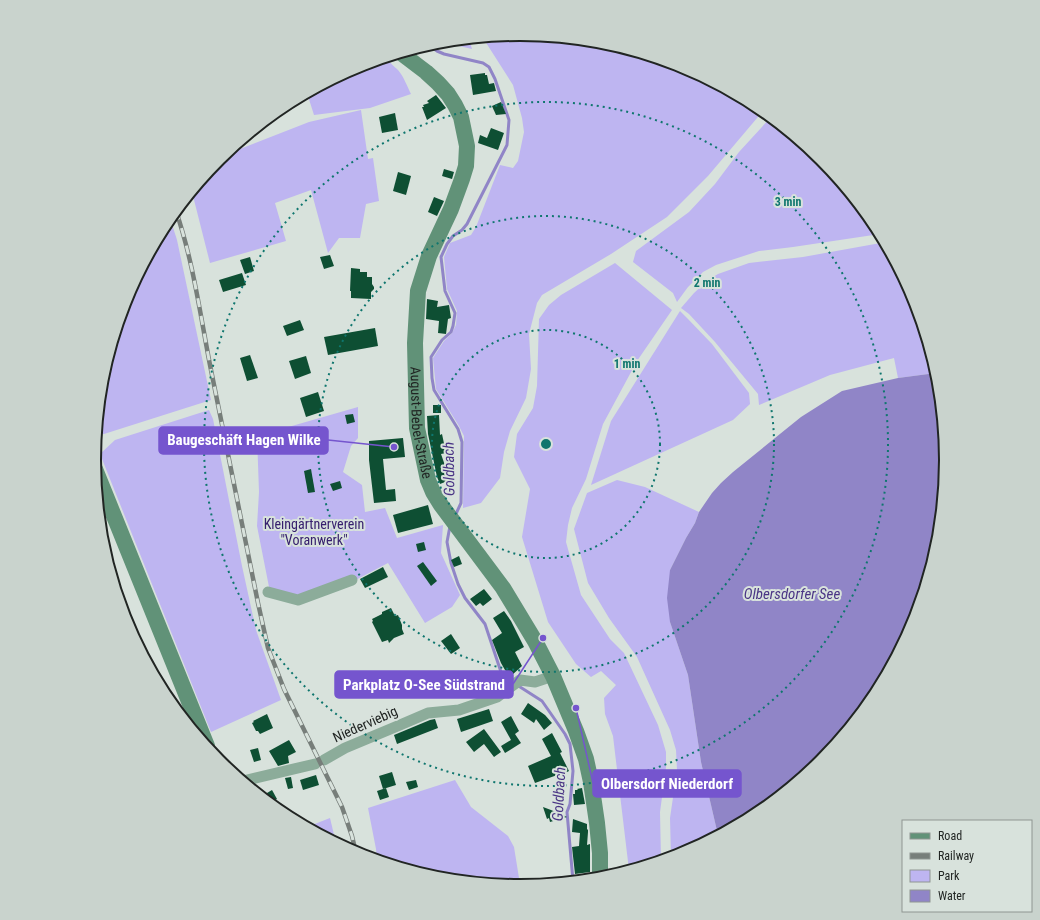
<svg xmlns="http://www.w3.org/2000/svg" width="1040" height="920" viewBox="0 0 1040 920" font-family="'Roboto Condensed',sans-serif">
<rect width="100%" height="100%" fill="#d8e2dc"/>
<g fill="#beb5f1">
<path d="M520,34L603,42L683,67L757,106L763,111L708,176L667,217L611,254L542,295L537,303L529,334L531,369L526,398L510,431L504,452L500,478L481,503L463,508L464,436L459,426L436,389L433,358L444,341L452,333L456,325L457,311L447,289L444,257L450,243L471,235L476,227L500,165L513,168L518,161L524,132L522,118L513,85L483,38Z"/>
<path d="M469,39L472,49L459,46L451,41Z"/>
<path d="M387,57C389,63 394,66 398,70C404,77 407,86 411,94L370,108L314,115L307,93L357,66Z"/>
<path d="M361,110L368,159L373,158L379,201L366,204L360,238H339L328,253L311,190L275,203L286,241L210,263L192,192L219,159L222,156L309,122Z"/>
<path d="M771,117L821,159L874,224L880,234L793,247L759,251L716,265L703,272L688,287L677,302L673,293L633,262L636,251L689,212L715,184L739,152Z"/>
<path d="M170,218L177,240L211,400L104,434H97L102,377L127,297L166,223Z"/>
<path d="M885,243L914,297L936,373L898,378L894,358L830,375L759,405L758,394L715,342L689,314L681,308L694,293L708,280L718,274L749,263L803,257L875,244Z"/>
<path d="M615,263L672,310L637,361L603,424L586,479L572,508L568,525L566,542L581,595L610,639L624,653L658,725L666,752V767L660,812L661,860L629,870L613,736L605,714L604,698L616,685L601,671L591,677L576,664L548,622L522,537L530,489L514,457L517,434L533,408L537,386L539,319L549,305L561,295Z"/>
<path d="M680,311L687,318L712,344L749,393L750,404L733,420L591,485L611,421Z"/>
<path d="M358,407V438L351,446L343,472L362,485L365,512L385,508L397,538L443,525L441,553L460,595L452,607L425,623L388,563L346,585L298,600L270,592L257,526L259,492L257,436Z"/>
<path d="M209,410L213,419L242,566L256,630L281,700L211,732L100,454L115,440Z"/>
<path d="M617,480L645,487L699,512L695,523L686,538L670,570V622L688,675L701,762L718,835L683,854L671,857L670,818L677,770L676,750L670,730L637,657L609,618L588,583L574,529L587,493Z"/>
<path d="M455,780L471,807L508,836L514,847L519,878L518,886L437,878L377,859L376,849L368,808Z"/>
<path d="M330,818L336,843L307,827Z"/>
</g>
<path fill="#9085c7" d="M936,373L938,377L946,460L938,543L913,623L874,697L821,761L756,814L718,835L701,762L688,675L670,622L667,598L670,570L686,538L695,523L699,512L712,493L721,483L733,472L801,417L842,391L898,378Z"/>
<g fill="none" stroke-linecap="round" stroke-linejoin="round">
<g stroke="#9085c7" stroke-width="3">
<path d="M429,45L437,51L444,54L483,63L489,67L495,79L509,120L507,145L467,224L462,230L453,236L447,244L441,257L445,291L455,313L453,326L451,332L442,340L431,357L432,378L434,390L458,429L462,442L461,503L455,516"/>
<path d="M450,526L447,542L451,563L458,584L465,598L485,624L501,672L502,674L513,682"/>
<path d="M517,685L542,701L565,734L570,744L573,771L570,804L567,812L573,881"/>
</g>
</g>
<g fill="#0e4f33">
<path d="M485,73V75H487L489,84L494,83L496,91L473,95L470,75Z"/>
<path d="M436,95L446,108L427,120L422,107H424L423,105L429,103L427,101Z"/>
<path d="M501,102L506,114L496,115L492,106Z"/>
<path d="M395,113L398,130L382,133L379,117Z"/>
<path d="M491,128L504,133L498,150L478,143L480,135L487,138Z"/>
<path d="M444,169L454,172L452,179L442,176Z"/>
<path d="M398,172L411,176L406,195L393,191Z"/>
<path d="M434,197L444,201L437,216L428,212Z"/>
<path d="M330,255L334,266L324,269L320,257Z"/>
<path d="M250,257L254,271L245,274L240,260Z"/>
<path d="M351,268L360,269V272H367V277H372V284L374,287V289L371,292V299L351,298V291H350Z"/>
<path d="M242,273L246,285L223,292L219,280Z"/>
<path d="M427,299L438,301L437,307L449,305L451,318L448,319L446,334L438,333L439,321L426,319Z"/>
<path d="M300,320L304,330L287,336L283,326Z"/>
<path d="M375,328L378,346L328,355L324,337Z"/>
<path d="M250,355L258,378L247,381L240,358Z"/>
<path d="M306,356L311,373L295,379L289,361Z"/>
<path d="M318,392L324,411L306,417L300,398Z"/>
<rect x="433" y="405" width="8" height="8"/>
<path d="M353,414L355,422L347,424L345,415Z"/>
<path d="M439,415L440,435L442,434L446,453L441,454L450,480L440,484L437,477L428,434L427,416Z"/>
<path d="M403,438L405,457L383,459L386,490L395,489L396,501L374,503L369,460V441Z"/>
<path d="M311,469L315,492L308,493L304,471Z"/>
<path d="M340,481L342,488L333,491L330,484Z"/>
<path d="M428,505L433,524L398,533L393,515Z"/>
<path d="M424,542L426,550L418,552L416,544Z"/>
<path d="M459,556L462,564L454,567L451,560Z"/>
<path d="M423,562L437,581L431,586L417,566Z"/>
<path d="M383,567L388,577L365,588L360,579Z"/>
<path d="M484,589L492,599L483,606L480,603L476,606L470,599Z"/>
<path d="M391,608L395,616L398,615L402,625V629L404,634L394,638L389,643L388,640L382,642L372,622L373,621L372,619L382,614V612Z"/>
<path d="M504,611L511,621L524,647L515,652L522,666L511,676L505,670L501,663L492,640L502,633L493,618Z"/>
<path d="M451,634L460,648L451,654L441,641Z"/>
<path d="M528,703L545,715L552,723L544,730L536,719L534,723L521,714Z"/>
<path d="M489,709L493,721L461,732L457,719Z"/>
<path d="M267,714L273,728L260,734L258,731H256L252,723L254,722L253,721Z"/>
<path d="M511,716L519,731L515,734L521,743L505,753L501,746L511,740L501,722Z"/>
<path d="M435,719L438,728L397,744L394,735L430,720Z"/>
<path d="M484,729L501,752L494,757L484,744L474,752L466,742Z"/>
<path d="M552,733L562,752L560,753L569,771L561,775L560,774L535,783L528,766L551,756L542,739Z"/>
<path d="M289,740L296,752L288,756L289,763L278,766L269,751Z"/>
<path d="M258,748L261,760L254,762L250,750Z"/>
<path d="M392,772L396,785L383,789L379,776Z"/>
<path d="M316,775L319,785L303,790L300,780Z"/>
<path d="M291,777L293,788L288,789L285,778Z"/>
<path d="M416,780L418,787L409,790L406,782Z"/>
<path d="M386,788L389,797L380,800L377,791Z"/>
<path d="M582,788L585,804L574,805L573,794H575V790H578L577,789Z"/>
<path d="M272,790L277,799L270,803L262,796Z"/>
<path d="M543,807L551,810L567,817L550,822L549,818L547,819Z"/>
<path d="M573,819L587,824V829L588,830V832L587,845L590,844V872L575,874L572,847L579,846L580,833L572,832Z"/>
</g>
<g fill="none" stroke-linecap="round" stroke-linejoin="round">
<g stroke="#8cac9a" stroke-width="11">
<path d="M268,592L298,600L352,580"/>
<path d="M324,760L345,748L400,725L428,713L459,710L497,697L520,680L535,682L553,676"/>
<path d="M243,781L315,764"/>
</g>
<g stroke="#619278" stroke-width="16">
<path id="s1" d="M401,53L426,72L438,83L448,94L455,105L461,117L467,146L466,166L462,179L451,209L429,256L418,291L415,343L417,428L428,480L433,492L441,505L503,588L535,641L553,676L576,731L586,759L591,782L597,823L600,853V878"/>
<path d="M95,469L207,746"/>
</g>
<defs>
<path id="rail" d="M176,211C193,261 200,313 210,365C226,444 242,524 258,603L268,648L284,689L342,807L352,836L356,853"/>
</defs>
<use href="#rail" stroke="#777e7a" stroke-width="4.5"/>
<use href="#rail" stroke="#d8e2dc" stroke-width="3" stroke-dasharray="9" stroke-linecap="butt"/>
</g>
<g fill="none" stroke="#0f766e" stroke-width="2" stroke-dasharray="2 4">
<circle cx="546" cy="444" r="114"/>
<circle cx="546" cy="444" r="228"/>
<circle cx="546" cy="444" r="342"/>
</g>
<g text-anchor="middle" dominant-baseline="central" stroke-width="4" stroke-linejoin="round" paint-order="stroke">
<g font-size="14" fill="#212523" stroke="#d8e2dc">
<text stroke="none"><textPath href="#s1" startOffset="405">August-Bebel-Straße</textPath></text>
<text transform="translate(365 724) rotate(-24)">Niederviebig</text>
</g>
<g font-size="14" fill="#37206e" stroke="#d8e2dc">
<text x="314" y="524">Kleingärtnerverein<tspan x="314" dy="16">"Voranwerk"</tspan></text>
</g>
<g font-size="15" font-style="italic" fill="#4a3585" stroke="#d8e2dc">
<text transform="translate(449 469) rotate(-91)">Goldbach</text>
<text x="792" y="594">Olbersdorfer See</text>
<text transform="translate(559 794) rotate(-87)">Goldbach</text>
</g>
</g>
<path d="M0 0H1040V920H0ZM101 460a419 419 0 1 1 838 0a419 419 0 1 1-838 0Z" fill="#c9d3cd" fill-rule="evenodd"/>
<path fill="none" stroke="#212523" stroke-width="2" d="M101 460a419 419 0 1 1 838 0a419 419 0 1 1-838 0Z"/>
<circle cx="546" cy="444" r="6" fill="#0f766e" stroke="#d8e2dc" stroke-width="2"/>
<g font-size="12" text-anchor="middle" font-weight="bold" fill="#0f766e" stroke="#d8e2dc" stroke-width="4" stroke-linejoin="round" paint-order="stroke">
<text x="788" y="206">3 min</text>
<text x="707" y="287">2 min</text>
<text x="627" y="368">1 min</text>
</g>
<path fill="none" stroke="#7555ce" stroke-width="1.5" d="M394 447L328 440M543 638L513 684M576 708L593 783"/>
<g fill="#7555ce" stroke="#d8e2dc" stroke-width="1.5">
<circle cx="394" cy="447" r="4"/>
<circle cx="543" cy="638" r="4"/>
<circle cx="576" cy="708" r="4"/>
</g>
<g fill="#7555ce" stroke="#7555ce" stroke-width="1.5">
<rect x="159" y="427" width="169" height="27" rx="4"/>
<rect x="335" y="671" width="178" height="27" rx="4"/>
<rect x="593" y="770" width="148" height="27" rx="4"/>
</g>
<g font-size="15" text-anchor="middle" font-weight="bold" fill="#fff">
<text x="244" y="445">Baugeschäft Hagen Wilke</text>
<text x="424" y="690">Parkplatz O-See Südstrand</text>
<text x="667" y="789">Olbersdorf Niederdorf</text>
</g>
<rect x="902" y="820" width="130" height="92" fill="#d8e2dc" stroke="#8f9692"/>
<rect x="910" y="833" width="20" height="6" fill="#619278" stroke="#8f9692"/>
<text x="938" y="840" font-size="12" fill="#212523">Road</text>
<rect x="910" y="853" width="20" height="6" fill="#777e7a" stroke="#8f9692"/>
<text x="938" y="860" font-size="12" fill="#212523">Railway</text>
<rect x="910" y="870" width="20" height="12" fill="#beb5f1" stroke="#8f9692"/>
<text x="938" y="880" font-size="12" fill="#212523">Park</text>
<rect x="910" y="890" width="20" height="12" fill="#9085c7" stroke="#8f9692"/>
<text x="938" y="900" font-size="12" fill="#212523">Water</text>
</svg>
